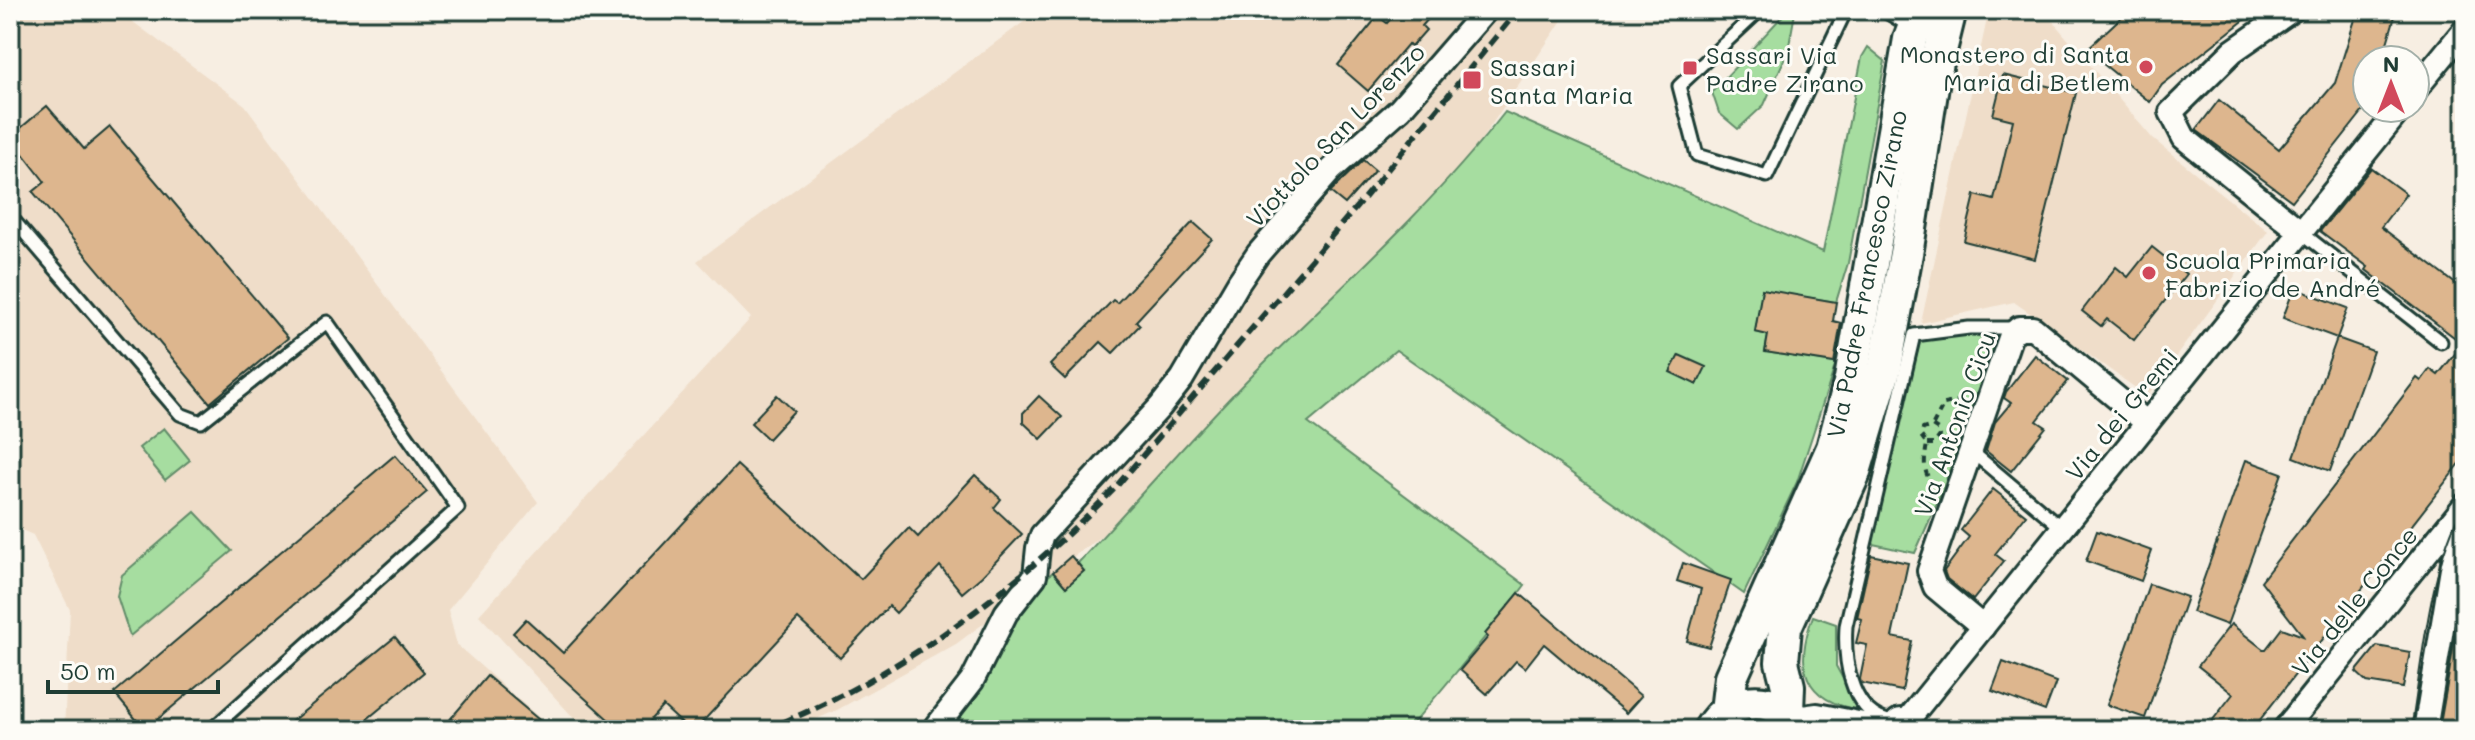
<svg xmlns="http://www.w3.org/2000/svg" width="2475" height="740" viewBox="0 0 2475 740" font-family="Mali,sans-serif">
<rect width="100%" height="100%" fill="#f7eee2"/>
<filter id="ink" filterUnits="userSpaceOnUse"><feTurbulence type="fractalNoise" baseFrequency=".0125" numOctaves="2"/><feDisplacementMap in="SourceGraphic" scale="16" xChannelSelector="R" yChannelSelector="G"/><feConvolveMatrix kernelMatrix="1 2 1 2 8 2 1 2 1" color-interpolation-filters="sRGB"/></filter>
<g filter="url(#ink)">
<g fill="#efddc9">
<path d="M10,10H117L245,105L538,502L448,610L457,645L553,730H64L70,610L33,535L10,525Z"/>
<path d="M1040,10H1569L1467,161L1368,263L1262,365L1104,534L956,644L837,710L792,730H585L479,615L751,318L697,261Z"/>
<path d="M1989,10H2043L2153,139L2268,231L2147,396L2014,302L1921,323Z"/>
</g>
<g fill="#a6dda0" stroke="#628d6a" stroke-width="2">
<path d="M1788,10H1795V13L1788,51L1764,105L1738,129L1719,113L1712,92Z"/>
<path d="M1868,47L1885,61L1848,263L1836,302L1762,290L1755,332L1768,335L1765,352L1836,363L1797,482L1744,594L1396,350L1308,423L1525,585C1488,635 1448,683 1407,730H946L1006,613L1053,572L1066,587L1084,571L1078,563C1140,497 1200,426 1265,362C1348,281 1433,204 1505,112L1823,252L1862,57Z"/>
<path d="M1966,334L1996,339L1942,492L1915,553L1868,543L1921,338Z"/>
<path d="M164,428L190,460L165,480L139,448Z"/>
<path d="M195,512L232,551L130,636L117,596L122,575Z"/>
<path d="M1813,616L1836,624V666L1860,710C1803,701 1794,666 1813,616Z"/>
</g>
<g fill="#ddb68e" stroke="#1f3d34" stroke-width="2">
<path d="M1398,10H1436L1422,26L1426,30L1411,47L1408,44L1368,91L1338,65L1378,16L1387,23Z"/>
<path d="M2129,10H2257L2162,85L2150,102L2086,50Z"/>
<path d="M2358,10H2387L2396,13L2382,60H2367V106L2292,201L2196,130L2219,100L2279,149L2335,83Z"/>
<path d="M2003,75L2076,93L2035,259L1964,241L1975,195L1994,200L2013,120L1993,115Z"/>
<path d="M47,106L84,149L110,127L288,338L210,403L33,192L45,182L10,137Z"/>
<path d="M1363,160L1375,170L1345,204L1330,192Z"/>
<path d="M2371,168L2406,194L2381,227L2465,291V457L2252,730H2205L2233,694L2198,666L2231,624L2263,649H2266L2282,628L2303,636L2261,581L2417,378L2421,381L2430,369L2438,375L2463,344L2366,270L2368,267L2320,231Z"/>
<path d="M1193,222L1212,239L1136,321L1140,325L1113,353L1101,342L1065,379L1050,365L1113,300L1117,303Z"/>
<path d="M2152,247L2186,274L2134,340L2107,319L2101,326L2082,311L2116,267L2128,277Z"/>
<path d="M2294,288L2348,308L2337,338L2283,318Z"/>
<path d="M1762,289L1836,302L1833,321L1841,323L1834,363L1765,352L1768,335L1755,332Z"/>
<path d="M2337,338L2373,351L2330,471L2294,457Z"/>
<path d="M1679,355L1706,367L1697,385L1670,372Z"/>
<path d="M2035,355L2068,381L2037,421L2046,427L2011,471L1986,451L1995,422L2011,403L2004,398L2006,392Z"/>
<path d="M777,395L794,411L768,439L751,423Z"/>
<path d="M1039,396L1062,417L1041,439L1023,422V413Z"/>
<path d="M395,455L427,492L145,730L114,693Z"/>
<path d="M2246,460L2282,473L2227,625L2192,612Z"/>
<path d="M737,465L861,579L909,528L918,537L975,475L1001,499L994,508L1022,534L982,576L962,593L940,566L896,613L889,606L840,658L798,619L695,730H689L663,706L641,730H620L513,633L526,619L563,653Z"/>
<path d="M1993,489L2026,515L1995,554L2004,561L1973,600L1947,579L1944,571L1969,537L1961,530Z"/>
<path d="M2097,531L2152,551L2141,581L2086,561Z"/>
<path d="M1871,555L1908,563L1892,637L1912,641L1902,691L1861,683L1860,679L1867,645L1856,643L1862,619L1857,618Z"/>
<path d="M1071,556L1084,571L1066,587L1053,572Z"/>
<path d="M1683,563L1731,580L1709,647L1687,641L1701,589L1677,581Z"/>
<path d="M2149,584L2187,597L2145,718L2107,705Z"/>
<path d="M1519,593L1641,696L1626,713L1544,644L1525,668L1516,661L1487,694L1460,670L1488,637L1485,634Z"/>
<path d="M2456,633L2465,634V730H2439Z"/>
<path d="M395,637L424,672L354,730H281Z"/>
<path d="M2377,646L2410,652L2403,688L2367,682L2356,672Z"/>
<path d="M2003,662L2056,682L2045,711L1992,691Z"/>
<path d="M487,676L551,730H441Z"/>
</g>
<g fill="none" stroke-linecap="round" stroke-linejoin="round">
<defs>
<g id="service">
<path d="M1760,10L1679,86L1697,155L1767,176L1846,10"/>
<path d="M1883,10L1913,28"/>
<path d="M10,216L180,414L201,422L327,322L458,508L211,730"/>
<path d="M2301,232L2441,342"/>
<path d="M1971,451L2062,528"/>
<path d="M1885,720C1849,708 1844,658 1846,626L1914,335L1969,328H2015"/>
</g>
<g id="minor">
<path d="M2292,10L2233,51L2171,112L2184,138L2301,232"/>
<path d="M2415,90L2465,29"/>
<path d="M1983,627L1935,587L1929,571L2011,335L2019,328H2033L2147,423"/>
<path d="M1795,718L1817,715L1884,728L1907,721L2401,108"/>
<path d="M934,730L972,681L1006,613L1035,576L1038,548L1042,535L1160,407L1182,379L1239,282L1258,254L1331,170L1400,109L1486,10"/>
<path d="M2284,730L2465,505"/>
<path d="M2425,730L2456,545L2465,521"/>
</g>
<g id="secondary">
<path d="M1727,711L1731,677L1833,448L1851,379L1910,39L1921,10"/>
<path d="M1787,711L1788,686L1782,662L1785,627L1853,475L1885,367L1907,248L1933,79L1950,10"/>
<path d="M1710,730C1731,692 1781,694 1803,730"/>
<path d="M1898,730L1901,725"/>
</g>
</defs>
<use href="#service" stroke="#1f3d34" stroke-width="17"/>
<use href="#minor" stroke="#1f3d34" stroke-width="28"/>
<use href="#secondary" stroke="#1f3d34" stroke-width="38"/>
<g stroke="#1f3d34" stroke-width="4" stroke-dasharray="6 6" stroke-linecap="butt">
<path d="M1933,425L1944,404L1966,399"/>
<path d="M1927,444H1934L1940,436L1938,430L1932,426L1923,429L1921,436L1927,444C1924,461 1922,475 1936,487"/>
</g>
<use href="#service" stroke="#fdfcf7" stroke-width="11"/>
<use href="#minor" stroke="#fdfcf7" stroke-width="22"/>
<use href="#secondary" stroke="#fdfcf7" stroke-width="32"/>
<path stroke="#1f3d34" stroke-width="2" d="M2411,730C2423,658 2429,567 2465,503"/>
<path stroke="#1f3d34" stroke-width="6" stroke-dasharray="12 6" stroke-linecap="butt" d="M766,730C790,719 815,709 838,697C941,645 1035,570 1115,488L1365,197L1518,10"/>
</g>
</g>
<g fill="#d1495b" stroke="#fdfcf7" stroke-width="3">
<circle cx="2146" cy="67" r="8"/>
<rect x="1682" y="60" width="16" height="16" rx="4"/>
<rect x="1462" y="70" width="20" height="20" rx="4"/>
<circle cx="2149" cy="273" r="8"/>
</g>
<g text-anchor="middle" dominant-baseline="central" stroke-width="6" stroke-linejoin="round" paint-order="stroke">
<g font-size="24" fill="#1f3d34" stroke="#fdfcf7" text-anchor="start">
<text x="2130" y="53" text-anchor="end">Monastero di Santa<tspan x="2130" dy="28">Maria di Betlem</tspan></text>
<text x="1706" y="54">Sassari Via<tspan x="1706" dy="28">Padre Zirano</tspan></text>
<text x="1490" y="66">Sassari<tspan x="1490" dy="28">Santa Maria</tspan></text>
<text x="2165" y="259">Scuola Primaria<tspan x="2165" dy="28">Fabrizio de André</tspan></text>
</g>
<g font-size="24" fill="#1f3d34" stroke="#fdfcf7">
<text transform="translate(1335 135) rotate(-46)">Viottolo San Lorenzo</text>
<text transform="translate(1866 274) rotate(-79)">Via Padre Francesco Zirano</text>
<text transform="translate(2121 414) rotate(-51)">Via dei Gremi</text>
<text transform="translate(1954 424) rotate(-70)">Via Antonio Cicu</text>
<text transform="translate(2354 601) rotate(-51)">Via delle Conce</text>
</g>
</g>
<rect width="2475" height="740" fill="none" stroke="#fdfcf7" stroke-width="40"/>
<rect x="20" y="20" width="2435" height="700" fill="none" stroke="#1f3d34" stroke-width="3" filter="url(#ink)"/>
<g transform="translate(2391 84)"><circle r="38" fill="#fdfcf7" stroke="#a4b0a9" stroke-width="2"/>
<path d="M0-6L14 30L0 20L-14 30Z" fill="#d1495b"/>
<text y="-12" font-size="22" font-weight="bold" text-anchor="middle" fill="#1f3d34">N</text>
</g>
<path d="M48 680v12h170v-12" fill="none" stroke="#1f3d34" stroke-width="4"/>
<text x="60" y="680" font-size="24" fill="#1f3d34" stroke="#fdfcf7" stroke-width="6" paint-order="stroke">50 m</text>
</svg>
